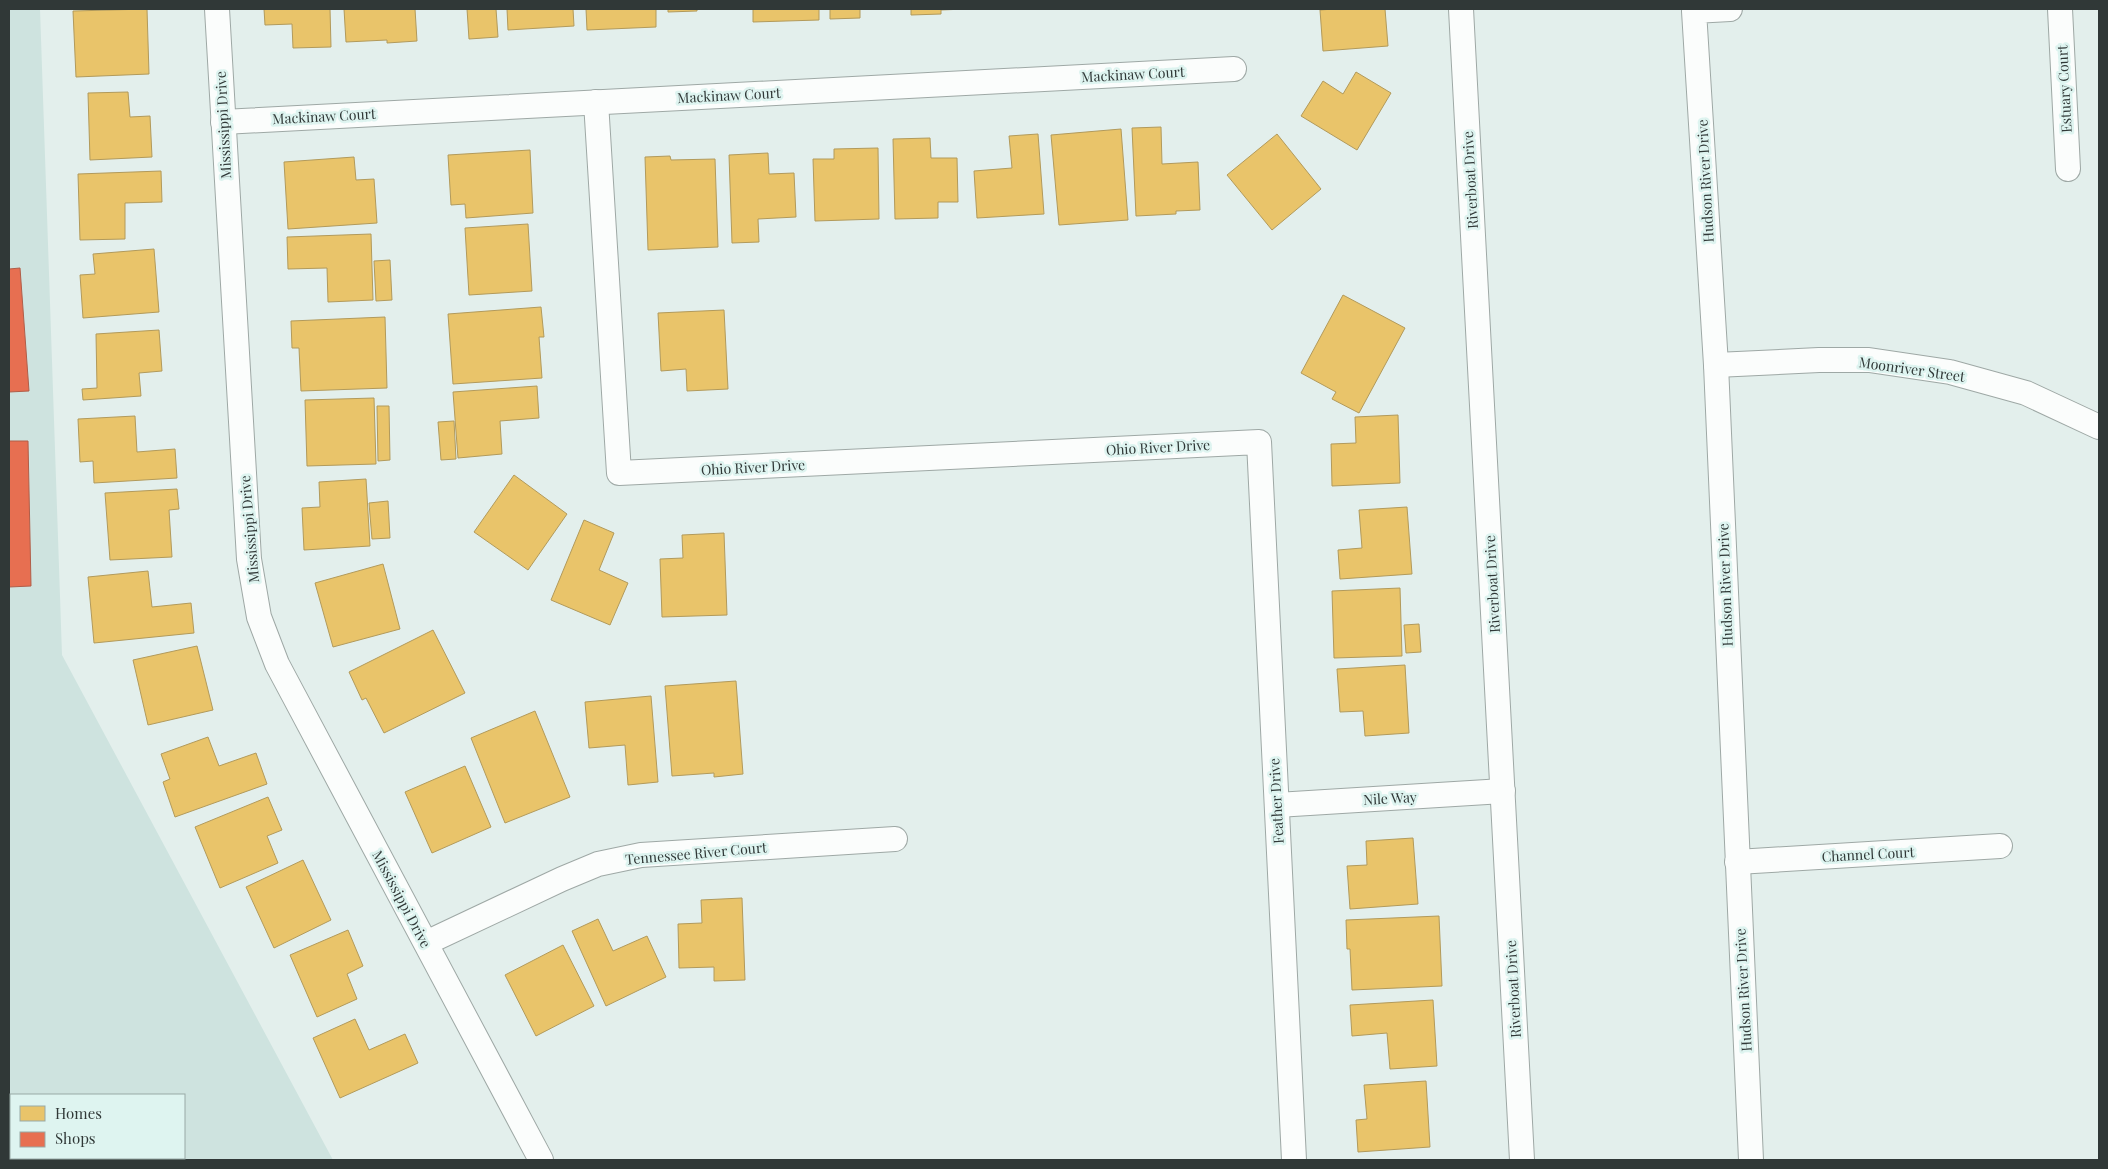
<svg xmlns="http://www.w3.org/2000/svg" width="2108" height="1169" viewBox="0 0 2108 1169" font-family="'Playfair Display',serif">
<rect width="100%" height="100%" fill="#e3efec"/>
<path fill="#cee3df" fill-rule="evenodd" d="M9,9H40L62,655L333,1160H9ZM11,1095H184V1158H11Z"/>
<g fill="#e9c46a" stroke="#b29a5b">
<path d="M147,9L149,74L76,77L73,11Z"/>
<path d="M264,9H330L331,47L293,48L292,24L265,25Z"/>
<path d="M344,9H415L417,41L387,43V40L346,42Z"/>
<path d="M467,9H496L498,37L469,39Z"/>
<path d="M507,9H573L574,26L508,30Z"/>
<path d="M586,9H656V27L587,30Z"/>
<path d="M668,9H697V11L668,12Z"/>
<path d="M753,9H819V20L753,22Z"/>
<path d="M830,9H860V18L830,19Z"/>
<path d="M911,9H965L941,10V14L911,15Z"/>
<path d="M1334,9H1385L1388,46L1323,51L1320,10Z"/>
<path d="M1356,72L1391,93L1357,150L1301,116L1323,81L1343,94Z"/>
<path d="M128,92L130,117L150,116L152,157L90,160L88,93Z"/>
<path d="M1161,127L1162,164L1198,162L1200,210L1176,211V214L1136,216L1132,128Z"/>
<path d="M1121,129L1128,220L1059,225L1051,135Z"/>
<path d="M1038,134L1044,214L977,218L974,171L1012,168L1009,136Z"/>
<path d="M1277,134L1321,189L1272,230L1227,175Z"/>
<path d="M930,138L931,158H957L958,202H938V218L895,219L893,139Z"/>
<path d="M878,148L879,219L815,221L813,159H834V149Z"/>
<path d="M530,150L533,213L466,218L465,204L451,205L448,155Z"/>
<path d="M768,153L769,174L794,173L796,217L758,219L759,242L732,243L729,155Z"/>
<path d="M670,156L671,160L715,159L718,247L648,250L645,157Z"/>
<path d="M354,157L356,180L374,179L377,223L288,229L284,162Z"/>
<path d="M161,171L162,202L125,203V239L80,240L78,174Z"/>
<path d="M528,224L532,291L469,295L465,228Z"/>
<path d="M371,234L373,300L328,302L327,268L288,269L287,237Z"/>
<path d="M154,249L159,312L83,318L80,275L95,274L93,254Z"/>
<path d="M390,260L392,300L376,301L374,261Z"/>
<path d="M1343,295L1405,328L1359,413L1332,399L1336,392L1301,373Z"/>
<path d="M541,307L544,337H539L542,378L453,384L448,314Z"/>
<path d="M724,310L728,389L687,391L686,369L661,371L658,313Z"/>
<path d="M385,317L387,388L301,391L299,348H292L291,321Z"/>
<path d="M159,330L162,371L139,373L141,396L83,400L82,389L97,388L96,334Z"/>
<path d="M537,386L539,418L500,421L502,454L458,458L453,392Z"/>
<path d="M374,398L376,464L307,466L305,400Z"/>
<path d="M377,406H389L390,460L378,461Z"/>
<path d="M1398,415L1400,483L1332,486L1331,444L1356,443L1355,417Z"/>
<path d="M135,416L137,452L175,449L177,478L94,483L93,461L80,462L78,419Z"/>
<path d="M454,421L456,459L441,460L438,422Z"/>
<path d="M514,475L567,514L528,570L474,532Z"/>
<path d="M366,479L370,546L304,550L302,508L320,507L319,482Z"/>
<path d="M177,489L179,509L169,510L172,557L110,560L105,493Z"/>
<path d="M388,501L390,538L372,539L369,503Z"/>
<path d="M1407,507L1412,574L1340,579L1338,550L1362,548L1359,510Z"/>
<path d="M584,520L614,533L599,570L628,583L610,625L551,600Z"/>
<path d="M724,533L727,615L662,617L660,559L683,558L682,535Z"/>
<path d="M383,564L400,629L333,647L315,583Z"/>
<path d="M148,571L152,607L191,603L194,633L94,643L88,577Z"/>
<path d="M1400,588L1402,656L1334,658L1332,591Z"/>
<path d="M1419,624L1421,652L1406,653L1404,625Z"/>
<path d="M433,630L465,693L384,733L366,698L362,700L349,672Z"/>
<path d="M197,646L213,710L148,725L133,660Z"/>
<path d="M1405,665L1409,733L1365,736L1363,711L1340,712L1337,669Z"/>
<path d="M736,681L743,774L714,777V773L672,776L665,686Z"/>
<path d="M651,696L658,782L628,785L625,745L589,748L585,702Z"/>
<path d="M535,711L570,797L505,823L471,738Z"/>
<path d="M208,737L219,766L256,753L267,784L175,817L163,782L170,779L161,754Z"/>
<path d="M465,766L491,827L432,853L405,792Z"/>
<path d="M268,797L282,830L267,836L278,863L220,888L195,827Z"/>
<path d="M1413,838L1418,904L1350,909L1347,866L1367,865L1366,841Z"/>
<path d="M303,860L331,920L274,948L246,887Z"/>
<path d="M742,898L745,980L714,981V967L679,968L678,924L702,923L701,900Z"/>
<path d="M1439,916L1442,986L1352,990L1350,949H1347L1346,920Z"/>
<path d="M598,919L613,951L647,936L666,977L606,1006L572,931Z"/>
<path d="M348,930L363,966L347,974L357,999L317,1017L290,955Z"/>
<path d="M563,945L594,1006L536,1036L505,975Z"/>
<path d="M1433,1000L1437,1066L1390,1069L1387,1033L1352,1036L1350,1005Z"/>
<path d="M355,1019L369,1050L405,1034L418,1063L340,1098L313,1038Z"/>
<path d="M1426,1081L1430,1147L1358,1152L1356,1120L1367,1119L1364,1085Z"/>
</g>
<g fill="#e76f51" stroke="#b05e49">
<path d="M20,268L29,391L9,392V269Z"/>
<path d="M9,441H28L31,586L9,587Z"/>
</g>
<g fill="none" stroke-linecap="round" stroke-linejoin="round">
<defs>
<g id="street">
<path d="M217,9L249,559L259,617L277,664L541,1160"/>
<path d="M1461,9L1522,1160"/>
<path d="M1730,9L1694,11L1716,365L1751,1160"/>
<path d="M2060,9L2068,169"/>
<path d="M596,102L619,473L1259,442L1294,1160"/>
<path d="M223,122L1234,69"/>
<path d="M1716,365L1819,360H1869L1950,372L2026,393L2099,427"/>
<path d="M1277,805L1503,791"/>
<path d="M1737,862L2000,846"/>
<path d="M426,943L562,879L598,864L641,855L895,839"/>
</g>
</defs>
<use href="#street" stroke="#9ea8a5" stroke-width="26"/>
<use href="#street" stroke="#fbfdfc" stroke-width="24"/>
</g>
<g text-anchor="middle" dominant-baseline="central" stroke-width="5" stroke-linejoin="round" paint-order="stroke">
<g font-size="14" fill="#303837" stroke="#def4f0">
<text transform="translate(1133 74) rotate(-3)">Mackinaw Court</text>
<text transform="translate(2064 89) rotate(-93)">Estuary Court</text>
<text transform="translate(729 95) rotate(-3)">Mackinaw Court</text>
<text transform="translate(324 116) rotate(-3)">Mackinaw Court</text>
<text transform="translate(223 125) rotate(-93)">Mississippi Drive</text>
<text transform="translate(1470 180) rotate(-93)">Riverboat Drive</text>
<text transform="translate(1705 181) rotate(-93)">Hudson River Drive</text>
<text transform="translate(1912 369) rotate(8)">Moonriver Street</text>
<text transform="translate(1158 447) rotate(-3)">Ohio River Drive</text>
<text transform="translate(753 467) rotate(-3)">Ohio River Drive</text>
<text transform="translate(249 529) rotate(-95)">Mississippi Drive</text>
<text transform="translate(1492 584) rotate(-93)">Riverboat Drive</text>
<text transform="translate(1725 585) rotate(-92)">Hudson River Drive</text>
<text transform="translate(1390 798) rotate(-3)">Nile Way</text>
<text transform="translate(1276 801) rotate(-93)">Feather Drive</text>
<text transform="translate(696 853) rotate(-5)">Tennessee River Court</text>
<text transform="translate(1868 854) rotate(-3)">Channel Court</text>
<text transform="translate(402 899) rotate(62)">Mississippi Drive</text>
<text transform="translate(1513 989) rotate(-93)">Riverboat Drive</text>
<text transform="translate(1743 990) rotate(-93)">Hudson River Drive</text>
</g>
</g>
<rect width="2108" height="1169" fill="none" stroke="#303837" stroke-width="20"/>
<rect x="10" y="1094" width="175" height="65" fill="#def4f0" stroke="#98a9a6"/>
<rect x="20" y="1106" width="25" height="15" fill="#e9c46a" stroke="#98a9a6"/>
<text x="55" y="1119" font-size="15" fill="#303837">Homes</text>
<rect x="20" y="1132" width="25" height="15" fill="#e76f51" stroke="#98a9a6"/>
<text x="55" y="1144" font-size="15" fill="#303837">Shops</text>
</svg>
